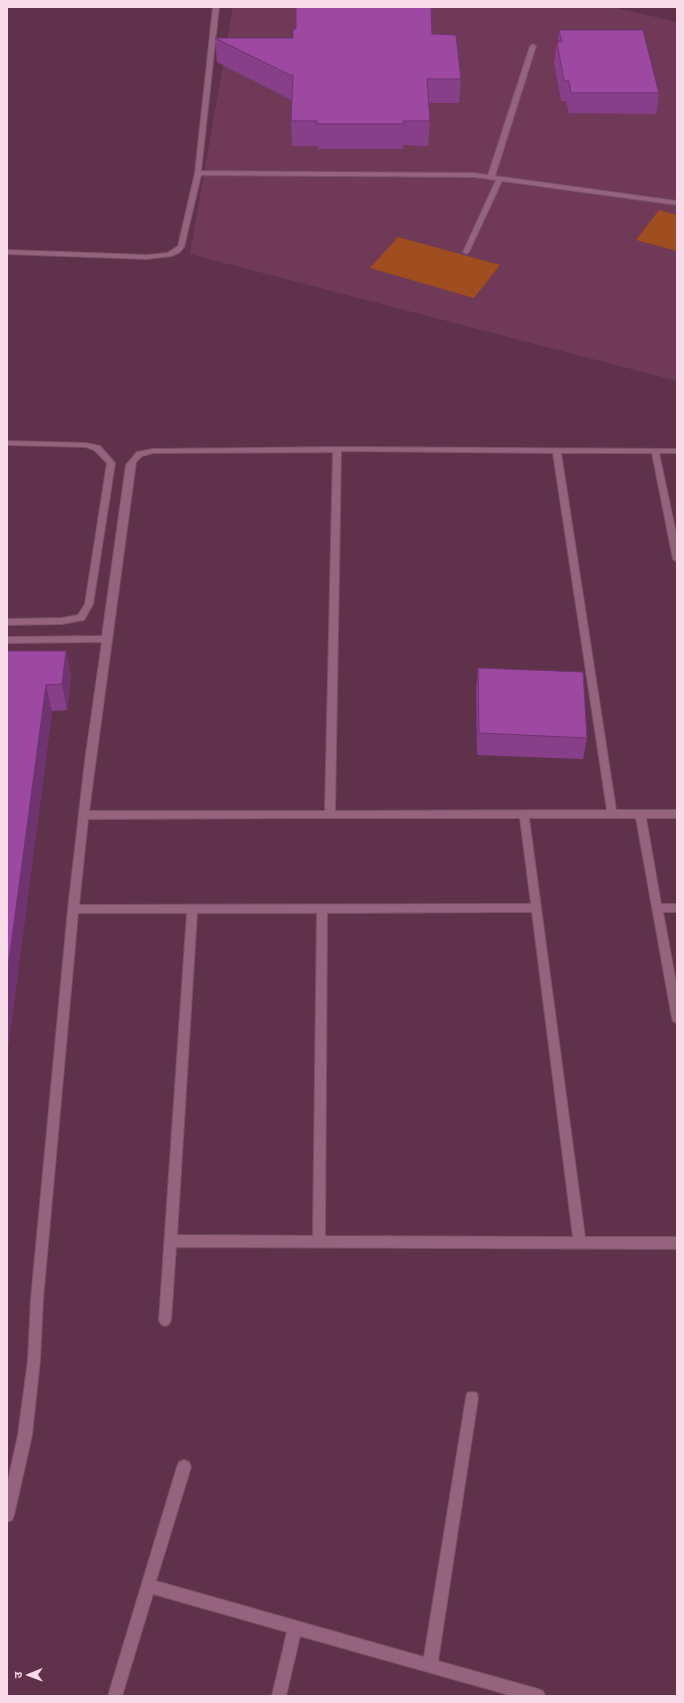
<svg xmlns="http://www.w3.org/2000/svg" width="684" height="1703" viewBox="0 0 684 1703" font-family="Overpass,'Noto Sans Devanagari',sans-serif">
<rect width="100%" height="100%" fill="#60314b"/>
<path fill="#6f3957" d="M233,7H613L677,22V381L190,254Z"/>
<g fill="#a04d1f">
<path d="M659,210L677,215V251L636,240Z"/>
<path d="M398,237L500,265L474,298L370,268Z"/>
</g>
<g fill="none" stroke-linecap="round" stroke-linejoin="round">
<defs>
<path id="lane" d="M213,7H219L201,171L474,173L488,175L530,46L533,44L536,46L495,176L677,201V205L502,181L469,252L466,254L463,252L496,180L474,177L201,175L184,247L180,252L172,256L147,259L7,254V250L147,255L167,253L178,246L195,173Z"/>
<g id="street">
<path d="M7,441L86,443L100,446L115,463L93,604L84,620L62,624L7,625V619L62,618L78,615L85,604L107,463L94,450L86,447L7,445Z"/>
<path d="M337,447L677,449V453H659L677,538V562L673,559L652,453H561L616,810H677V818H646L661,904H677V912H663L677,988V1023L673,1021L672,1018L636,818H529L585,1237H677V1249L176,1247L171,1320L169,1324L165,1326L161,1324L159,1320L187,913H78L43,1299L40,1360L32,1435L14,1515L12,1520L7,1522V1485L18,1435L28,1360L31,1299L68,909L85,761L102,642L7,643V637L102,636L126,465L137,452L153,449ZM341,451L553,453L607,810L335,811ZM333,452L325,811H89L136,462L142,456L153,453ZM331,818H520L531,904L79,905L88,819ZM532,912L573,1237L325,1236L327,913ZM197,913H317L313,1236L177,1235Z"/>
<path d="M472,1392L477,1393L478,1398L438,1661L538,1689L543,1691L545,1696H513L300,1636L286,1696H272L287,1632L153,1594L122,1696H108L177,1467L179,1462L184,1460L189,1462L191,1467L156,1581L424,1657L466,1398L467,1393Z"/>
</g>
</defs>
<use href="#lane" stroke="#795268" stroke-width="2"/>
<use href="#street" stroke="#795268" stroke-width="2"/>
<use href="#lane" fill="#96637f" fill-rule="evenodd"/>
<use href="#street" fill="#96637f" fill-rule="evenodd"/>
</g>
<g fill="#883f8a">
<path d="M559,30L659,93L656,114L569,113L566,101H561L554,62L557,42H558Z"/>
<path d="M432,34L461,79L459,103H428L430,121L428,146L403,145V149H318V146H292L291,121L292,100H291L217,62L215,38H293Z"/>
<path d="M7,651H66L71,677L67,710L52,711L7,1055Z"/>
<path d="M478,668L587,738L583,759L477,755L476,690Z"/>
</g>
<g fill="#6f3371">
<path d="M66,651L71,677L67,710L62,684Z"/>
<path d="M46,685L52,711L7,1055V975Z"/>
</g>
<g fill="#9e49a1" stroke="#6f3371">
<path d="M296,7H431L432,34L456,35L461,79H427L430,121H403L404,124H317V121H291L293,75H290L215,38H293V29H296Z"/>
<path d="M559,30H643L659,93H571L569,81H564L557,42H562Z"/>
<path d="M7,651H66L62,684L46,685L7,975Z"/>
<path d="M478,668L583,672L587,738L479,733Z"/>
</g>
<rect width="684" height="1703" fill="none" stroke="#f8dae9" stroke-width="16"/>
<g transform="translate(28 1675) rotate(269)" stroke="#60314b" stroke-width="3" paint-order="stroke">
<path d="M0-3L7 15L0 10L-7 15Z" fill="#f8dae9"/>
<text y="-6" font-size="11" font-weight="bold" text-anchor="middle" fill="#f8dae9">उ</text>
</g>
</svg>
